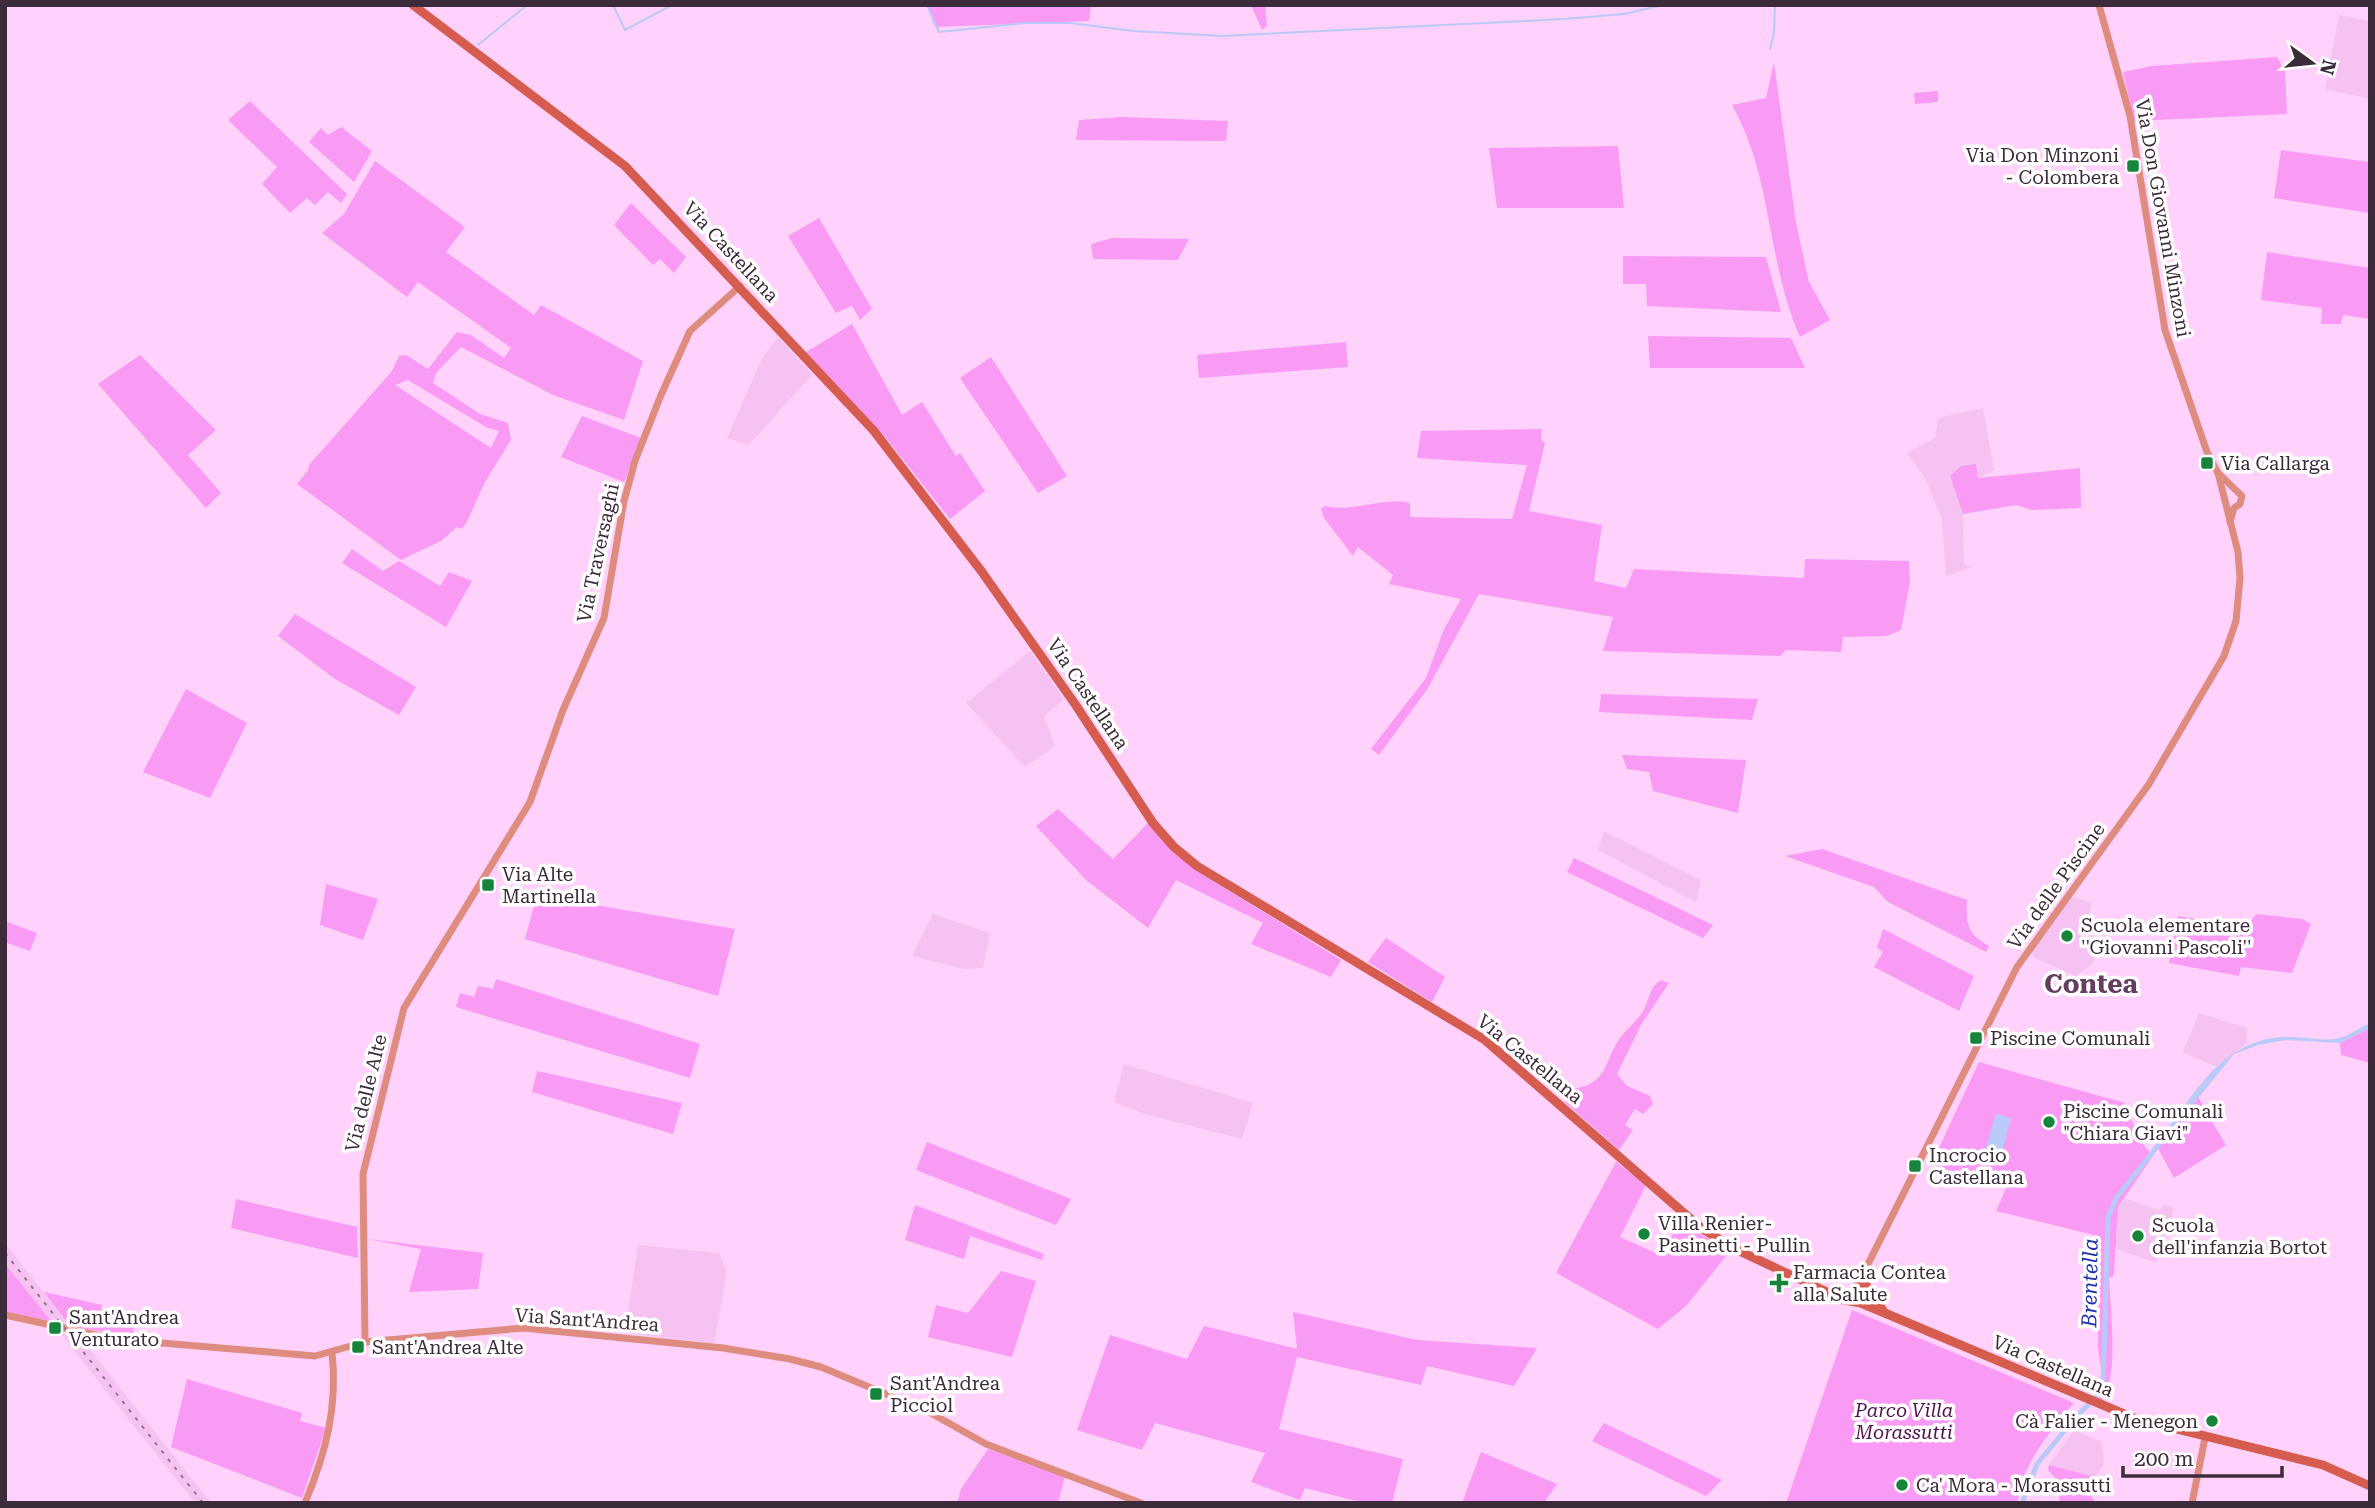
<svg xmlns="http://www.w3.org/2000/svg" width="2375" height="1508" viewBox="0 0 2375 1508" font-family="'Roboto Serif',serif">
<rect width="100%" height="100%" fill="#ffd1fb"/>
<g fill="#f6c2f2">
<path d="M2339,15L2370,21V99L2325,89Z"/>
<path d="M778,337L812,375L749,445L727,438L763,356Z"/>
<path d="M1983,408L1994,470L1978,478L1976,464L1950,476L1963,514L1964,564L1971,567L1946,576L1942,519L1925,478L1907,453L1935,438L1938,418Z"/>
<path d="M1030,651L1064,699L1044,717L1055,746L1025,767L966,703Z"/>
<path d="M1604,831L1701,880L1696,902L1598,850Z"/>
<path d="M2072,897L2092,903L2084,933L2102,939L2092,964L2076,976L2033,957L2031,950Z"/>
<path d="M933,914L990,933L983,968L965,969L912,956Z"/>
<path d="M2199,1013L2247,1028L2246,1044L2217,1067L2183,1052Z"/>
<path d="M1124,1064L1253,1103L1242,1139L1145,1114L1114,1102Z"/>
<path d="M2124,1198L2160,1210L2163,1205L2174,1208L2156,1263L2111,1247L2116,1209Z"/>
<path d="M5,1243L70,1326L51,1321L5,1264Z"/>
<path d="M638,1245L719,1253L727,1272L714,1343L625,1333Z"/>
<path d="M60,1333L80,1337L211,1503H195Z"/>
<path d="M2074,1430L2102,1442L2104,1465L2095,1477L2049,1465Z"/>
</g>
<g fill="#f99bf4" fill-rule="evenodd">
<path d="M927,5H1091L1089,21L935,27Z"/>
<path d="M1251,5H1265L1267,26L1262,30Z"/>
<path d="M2277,57L2285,71L2287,114L2134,121L2123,72L2152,66Z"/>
<path d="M1774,62L1796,223L1809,282L1830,320L1800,337C1766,260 1773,177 1732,105L1766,98Z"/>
<path d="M1938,91V102L1915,104L1914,93Z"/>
<path d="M250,101L347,194L341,203L328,192L315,205L307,198L290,213L262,184L277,167L228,120Z"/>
<path d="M1122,117L1228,121L1226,141L1076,140L1079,120Z"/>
<path d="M341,127L372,151L354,182L309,142L321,128L328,135Z"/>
<path d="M1618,146L1624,208H1497L1489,148Z"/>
<path d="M2281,150L2370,162V213L2274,198Z"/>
<path d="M375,161L465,227L446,252L534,315L541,305L643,361L624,420L553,395L461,347L436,373L433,383L480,414L508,423L511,440L485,482L466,524L461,529L457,527L441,541L401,560L297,484L308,470L309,465L392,371L399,356L406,355L428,369L457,332L471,335L504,358L511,348L418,282L407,297L322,233L344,214ZM408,380L486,427L499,431L491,448L395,385Z"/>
<path d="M631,203L686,257L674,273L660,259L653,265L614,225Z"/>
<path d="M819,218L872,309L860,320L852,306L836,313L788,236Z"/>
<path d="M1112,238L1189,239L1178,260L1093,259L1091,244Z"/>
<path d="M2267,252L2370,268V319L2343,315L2341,324H2321L2322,308L2261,300Z"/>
<path d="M1623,256L1766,257L1781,312L1647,306L1646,284H1623Z"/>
<path d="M852,324L902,415L922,402L956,456L960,453L985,491L950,519L886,438L806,352Z"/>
<path d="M1648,336L1791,338L1805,368H1650Z"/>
<path d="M1346,342L1348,367L1199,378L1197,355Z"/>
<path d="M140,355L216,430L188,455L221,493L206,508L98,384Z"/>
<path d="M991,357L1067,476L1038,493L960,378Z"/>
<path d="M582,416L641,438L624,482L561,457Z"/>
<path d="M1542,429L1541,440L1545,443L1529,511L1602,525L1594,581L1626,588L1634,569L1804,578L1805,559L1909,561L1910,582L1901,630L1887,636L1843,637L1841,652L1786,650L1780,656L1603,651L1613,617L1479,594L1428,688L1379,755L1371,749L1426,678L1444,629L1461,599L1389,584L1393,575L1358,547L1353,556L1324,518L1321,509L1325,506C1354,513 1381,497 1410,503V517L1512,519L1527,465L1417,458L1421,431Z"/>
<path d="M1976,464L1978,478L2080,468L2081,508L2032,510L2016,505L1963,514L1950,476L1961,466Z"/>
<path d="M352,549L383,571L399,561L440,586L449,572L472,581L446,627L342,563Z"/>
<path d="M295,614L416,687L399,715L335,679L278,636Z"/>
<path d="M186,689L247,723L210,798L143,772Z"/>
<path d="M1601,694L1758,699L1752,720L1599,712Z"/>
<path d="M1622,755L1746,760L1738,813L1653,791L1649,772L1627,769Z"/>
<path d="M1058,809L1113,859L1149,822L1194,869L1341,960L1331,977L1251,944L1263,923L1176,880L1148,928L1086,880L1036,826Z"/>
<path d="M1822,849L1967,900C1966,924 1967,934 1989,946L1986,952L1888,902L1874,887L1785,856Z"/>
<path d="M1574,858L1713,925L1703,938L1567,872Z"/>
<path d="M326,884L378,899L363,940L320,925Z"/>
<path d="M537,895L735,929L718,996L525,939Z"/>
<path d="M2256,914L2302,919L2311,924L2292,973L2241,967L2239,976L2169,963L2178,916L2246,928Z"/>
<path d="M5,921L37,933L30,951L5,942Z"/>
<path d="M1883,929L1974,976L1959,1011L1874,967L1883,952L1877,948Z"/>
<path d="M1386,938L1445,977L1432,1002L1368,962Z"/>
<path d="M496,979L700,1044L690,1078L456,1007L460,993L474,997L478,986L493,989Z"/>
<path d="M1661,980L1669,983L1641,1025L1617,1074L1627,1086L1650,1096L1653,1104L1643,1114L1635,1109L1625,1125L1633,1130L1619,1150L1565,1102L1571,1089C1611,1085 1603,1057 1624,1033C1631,1025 1641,1017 1645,1007C1650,996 1650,986 1661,980Z"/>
<path d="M2370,1028V1063L2341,1055L2340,1043Z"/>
<path d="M1979,1062L2125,1103L2140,1141L2153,1156L2118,1207L2114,1273L2113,1277H2109C2110,1308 2120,1379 2101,1402L2094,1399L2102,1373L2098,1348V1236L1996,1211L2007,1186L1931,1165Z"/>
<path d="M537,1071L682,1103L673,1134L532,1092Z"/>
<path d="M2198,1097L2226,1145L2174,1178L2158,1148Z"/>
<path d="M927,1142L1071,1199L1056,1225L916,1170Z"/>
<path d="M1616,1162L1646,1185L1620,1237L1660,1255L1683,1217L1694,1230L1730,1251L1687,1305L1658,1329L1556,1273Z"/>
<path d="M236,1199L357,1227L358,1258L231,1228Z"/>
<path d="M915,1205L1044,1254L1042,1260L970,1236L964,1259L905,1240Z"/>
<path d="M367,1239L483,1253L478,1289L409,1292L421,1249Z"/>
<path d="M5,1264L51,1321L5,1313Z"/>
<path d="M1001,1271L1036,1281L1012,1357L928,1337L936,1305L968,1313Z"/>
<path d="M44,1292L102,1305L101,1310L135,1316L133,1337L70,1326Z"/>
<path d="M1852,1310L2074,1403C2050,1432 2021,1464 2018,1503H1786Z"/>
<path d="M1293,1312L1417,1340L1537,1348L1514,1386L1427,1366L1421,1385L1297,1357L1279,1429L1403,1459L1392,1503H1364L1305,1488L1300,1500L1251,1482L1265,1453L1155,1423L1142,1450L1077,1430L1110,1335L1187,1359L1204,1326L1297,1349Z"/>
<path d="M187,1379L302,1413L300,1421L326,1428L302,1498L171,1447Z"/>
<path d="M1604,1423L1722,1480L1706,1496L1592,1441Z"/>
<path d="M988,1449L1065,1476L1058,1503H957L961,1489Z"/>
<path d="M1481,1452L1557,1484L1544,1503H1462Z"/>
<path d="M2049,1465L2095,1477L2091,1495L2095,1503H2060L2057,1480L2048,1470Z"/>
</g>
<g fill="#b9caf8">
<path d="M2370,1023V1028L2340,1043L2286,1040L2258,1045L2234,1054L2158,1148L2155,1146C2191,1100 2218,1042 2281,1037C2299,1036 2318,1041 2335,1039C2347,1037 2359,1028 2370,1023Z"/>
<path d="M1996,1114L2011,1118L2001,1156L1985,1151Z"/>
</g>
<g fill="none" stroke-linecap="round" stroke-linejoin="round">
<g stroke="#b9caf8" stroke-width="2">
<path d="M613,5L625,30L672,5"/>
<path d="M927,5L939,32L1025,23H1070L1134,31L1222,36L1564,19L1624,14L1663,5"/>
<path d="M478,45L527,5"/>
<path d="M1770,49L1774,33L1775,5"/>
</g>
<path stroke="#b9caf8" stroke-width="5" d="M2022,1503L2037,1464L2075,1418L2103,1390L2108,1217L2117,1197L2160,1143"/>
<g stroke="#df8c80" stroke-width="7">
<path d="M2099,5L2130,116L2165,330L2207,452L2218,473L2242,496L2240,504L2234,508L2230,522"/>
<path d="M1857,1286L2017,967L2149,784L2224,656L2236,621L2240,578L2238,552L2218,473"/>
<path d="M5,1315L115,1339L315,1356L365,1342L523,1328L723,1348L790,1359L821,1367L929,1412L986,1444L1141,1503"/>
<path d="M365,1342L363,1174L404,1008L530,802L563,710L604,618L624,501L635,461L661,395L690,331L740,286"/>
<path d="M305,1503C326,1452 338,1407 332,1352"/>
<path d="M2192,1503L2205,1438"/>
</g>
<g stroke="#d55c4e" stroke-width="9">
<path d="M413,5L625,166L874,431L982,572L1075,704L1153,823L1174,847L1197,866L1485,1040L1701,1228L1735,1249L1844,1300L1861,1303L2136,1419L2323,1465L2370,1486"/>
<path d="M1838,1294L1848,1296L1858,1285H1866L1884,1312"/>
</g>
<path stroke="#937590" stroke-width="2" stroke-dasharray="3.5 7" stroke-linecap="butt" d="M5,1253L203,1503"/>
</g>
<g fill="#16843b" stroke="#fff" stroke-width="2.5">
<rect x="2126" y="159" width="14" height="14" rx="3.5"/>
<rect x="2200" y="456" width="14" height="14" rx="3.5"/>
<rect x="481" y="878" width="14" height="14" rx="3.5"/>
<circle cx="2067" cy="936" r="7"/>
<rect x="1969" y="1031" width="14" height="14" rx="3.5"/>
<circle cx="2049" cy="1122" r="7"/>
<rect x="1908" y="1159" width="14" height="14" rx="3.5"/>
<circle cx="1644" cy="1234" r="7"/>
<circle cx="2138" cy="1236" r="7"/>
<path d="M1775.5 1272.5h7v7h7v7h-7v7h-7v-7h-7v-7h7z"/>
<rect x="48" y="1321" width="14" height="14" rx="3.5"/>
<rect x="351" y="1340" width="14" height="14" rx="3.5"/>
<rect x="869" y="1387" width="14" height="14" rx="3.5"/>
<circle cx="2212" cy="1421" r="7"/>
<circle cx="1902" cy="1485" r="7"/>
</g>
<g text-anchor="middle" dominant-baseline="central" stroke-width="7" stroke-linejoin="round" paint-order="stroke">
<g font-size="19" fill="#3c2b3b" stroke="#fff" text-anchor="start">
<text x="2119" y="155" text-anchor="end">Via Don Minzoni<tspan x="2119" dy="22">- Colombera</tspan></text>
<text x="2221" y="463">Via Callarga</text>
<text x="502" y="874">Via Alte<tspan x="502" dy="22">Martinella</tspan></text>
<text x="2081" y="925">Scuola elementare<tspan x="2081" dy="22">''Giovanni Pascoli''</tspan></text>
<text x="1990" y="1038">Piscine Comunali</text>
<text x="2063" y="1111">Piscine Comunali<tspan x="2063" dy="22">"Chiara Giavi"</tspan></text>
<text x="1929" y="1155">Incrocio<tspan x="1929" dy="22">Castellana</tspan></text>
<text x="1658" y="1223">Villa Renier-<tspan x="1658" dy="22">Pasinetti - Pullin</tspan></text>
<text x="2152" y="1225">Scuola<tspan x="2152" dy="22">dell'infanzia Bortot</tspan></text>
<text x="1793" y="1272">Farmacia Contea<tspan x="1793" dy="22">alla Salute</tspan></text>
<text x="69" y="1317">Sant'Andrea<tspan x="69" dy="22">Venturato</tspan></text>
<text x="372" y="1347">Sant'Andrea Alte</text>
<text x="890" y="1383">Sant'Andrea<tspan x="890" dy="22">Picciol</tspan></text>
<text x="2198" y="1421" text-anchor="end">Cà Falier - Menegon</text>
<text x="1916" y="1485">Ca' Mora - Morassutti</text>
</g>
<g font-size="19" fill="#3c2b3b" stroke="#fff">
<text transform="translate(2163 218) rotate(80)">Via Don Giovanni Minzoni</text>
<text transform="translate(731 252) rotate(47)">Via Castellana</text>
<text transform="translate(598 553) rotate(-78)">Via Traversaghi</text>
<text transform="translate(1088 694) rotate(56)">Via Castellana</text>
<text transform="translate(2056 886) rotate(-54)">Via delle Piscine</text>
<text transform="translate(1530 1059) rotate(39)">Via Castellana</text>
<text transform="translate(366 1093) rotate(-76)">Via delle Alte</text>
<text transform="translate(587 1320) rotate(4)">Via Sant'Andrea</text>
<text transform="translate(2053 1366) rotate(23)">Via Castellana</text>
</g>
<g font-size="19" font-style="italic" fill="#511350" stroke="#fff">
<text x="1904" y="1410">Parco Villa<tspan x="1904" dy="22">Morassutti</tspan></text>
</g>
<g font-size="21" font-style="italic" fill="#2233b2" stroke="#fff">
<text transform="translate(2090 1283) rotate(-89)">Brentella</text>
</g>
<g font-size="26" font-weight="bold" fill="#643e61" stroke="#fff">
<text x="2091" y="984">Contea</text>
</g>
</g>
<rect width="2375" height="1508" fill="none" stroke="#3c2b3b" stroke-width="14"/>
<g transform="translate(2312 63) rotate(105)" stroke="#ffffff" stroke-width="5" paint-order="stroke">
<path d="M0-5L12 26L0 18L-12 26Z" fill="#3c2b3b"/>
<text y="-10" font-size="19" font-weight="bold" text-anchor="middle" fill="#3c2b3b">N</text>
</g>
<path d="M2123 1466v10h159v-10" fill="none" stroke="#3c2b3b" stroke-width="3.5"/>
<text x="2134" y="1466" font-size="21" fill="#3c2b3b" stroke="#ffffff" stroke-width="5" paint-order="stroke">200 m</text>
</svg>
